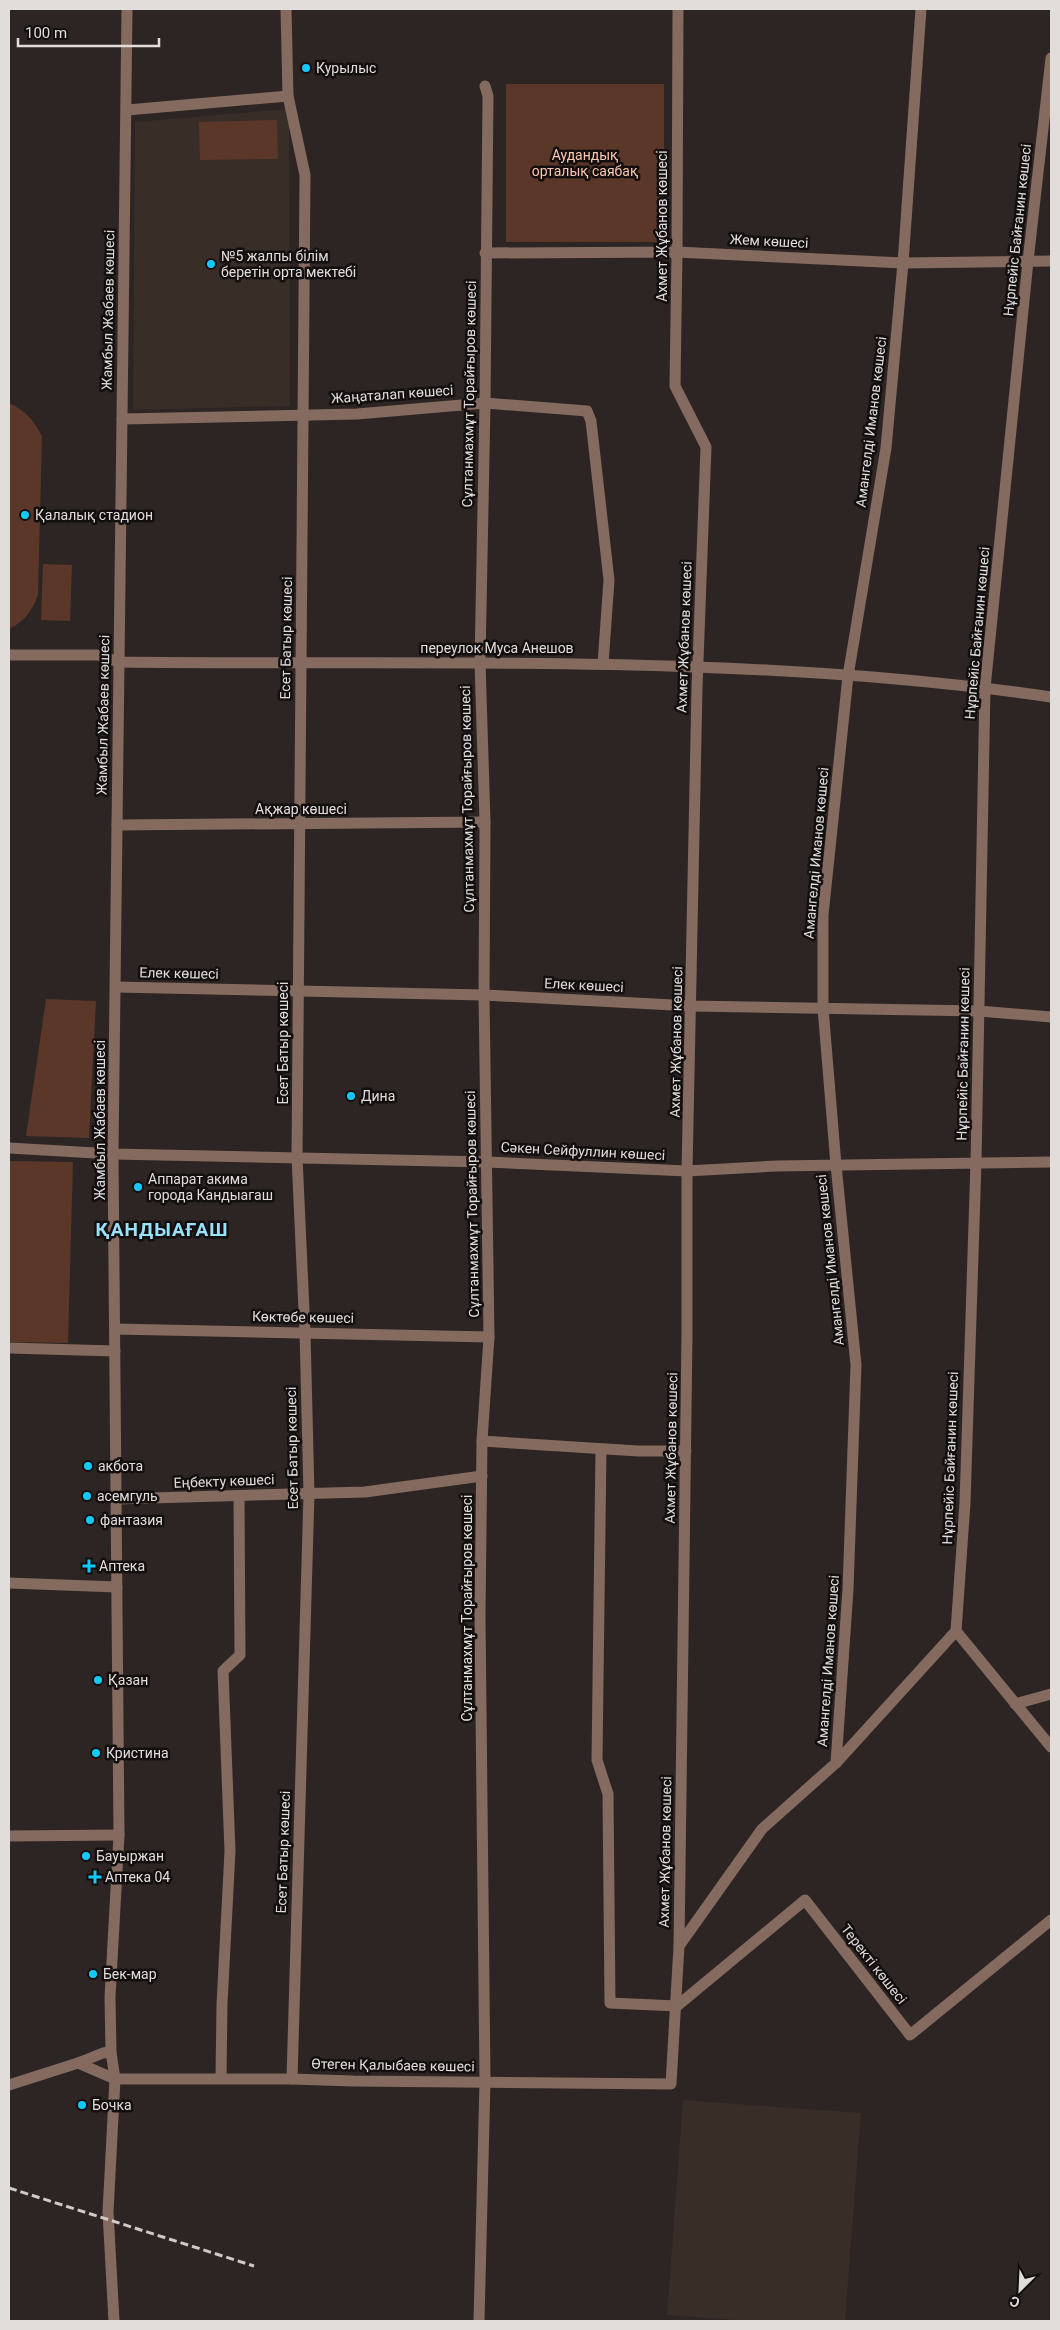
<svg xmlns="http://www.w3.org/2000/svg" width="1060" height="2330" viewBox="0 0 1060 2330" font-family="Roboto,sans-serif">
<rect width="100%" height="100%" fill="#2c2523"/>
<g fill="#392d28">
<path d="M289,109L290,406L133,410L135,122Z"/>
<path d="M683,2100L861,2113L845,2321H749L667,2315Z"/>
</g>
<g fill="#5a3728">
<rect x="506" y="84" width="158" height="158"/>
<path d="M277,120L278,159L200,160L199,122Z"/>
<path d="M9,403C25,410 34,421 42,436L38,595C32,611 25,621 9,629Z"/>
<path d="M43,564L72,565L70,621L41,620Z"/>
<path d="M46,999L96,1001L89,1138L26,1136Z"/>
<path d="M9,1161L73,1162L68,1343L9,1342Z"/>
</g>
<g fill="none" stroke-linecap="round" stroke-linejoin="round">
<g stroke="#846a5f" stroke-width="11">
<path d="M286,9L288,96L305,175L297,1157L305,1332L309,1494L292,2079"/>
<path d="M127,110L288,96"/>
<path d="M485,253L677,252L903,263L1051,261"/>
<path d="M122,419L357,414L485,403L587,411L591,421L609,580L603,664"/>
<path d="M9,655H98L119,662C430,666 743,652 1051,697"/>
<path d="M117,825L485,822"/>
<path d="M116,987L484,995L692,1006L979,1011L1051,1017"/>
<path d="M9,1148L113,1154L487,1162L687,1171L776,1166L1051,1162"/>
<path d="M115,1329L489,1337"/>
<path d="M9,1348L115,1351"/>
<path d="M482,1441L638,1451H686"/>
<path d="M601,1449L597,1760L608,1794L610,2003L677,2006L805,1900L910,2035L1051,1920"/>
<path d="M116,1499L365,1492L482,1476"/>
<path d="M9,1583L117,1587"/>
<path d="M956,1631L1051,1747"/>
<path d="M1015,1704L1051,1694"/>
<path d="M836,1763L848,1589L856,1365L836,1165L823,1008V915L848,676L886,448L903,263L921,9"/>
<path d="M9,1836L119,1835"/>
<path d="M679,1946L762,1829L836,1763L956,1631L965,1503L976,1162L985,688L1028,261L1051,58"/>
<path d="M78,2063L103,2053L111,2052"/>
<path d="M221,2078L222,2004L230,1851L223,1671L240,1655L239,1496"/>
<path d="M9,2085L78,2063L115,2079H292L353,2081L671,2084L679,1946L687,1334V1171L697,688L706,447L675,386L677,252L678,9"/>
<path d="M114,2321L108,2212L115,2079L111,2052L110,1997L119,1835L113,1154L127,9"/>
<path d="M479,2321L485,2081L480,1616L482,1441L489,1337L484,995L485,822L480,662L485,403L488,96L485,86"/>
</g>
<path stroke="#cfcac8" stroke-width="3" stroke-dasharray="8 4" stroke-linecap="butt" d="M9,2188L254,2266"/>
</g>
<g fill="#10cafa" stroke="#120f0e" stroke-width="2">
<circle cx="306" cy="68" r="5"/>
<circle cx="211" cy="264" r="5"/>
<circle cx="25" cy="515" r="5"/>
<circle cx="351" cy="1096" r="5"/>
<circle cx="138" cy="1187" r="5"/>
<circle cx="88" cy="1466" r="5"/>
<circle cx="87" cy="1496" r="5"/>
<circle cx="90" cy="1520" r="5"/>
<path d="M86.5 1558.5h5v5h5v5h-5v5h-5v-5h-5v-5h5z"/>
<circle cx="98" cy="1680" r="5"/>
<circle cx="96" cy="1753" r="5"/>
<circle cx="86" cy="1856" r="5"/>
<path d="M92.5 1869.5h5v5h5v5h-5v5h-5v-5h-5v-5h5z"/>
<circle cx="93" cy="1974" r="5"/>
<circle cx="82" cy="2105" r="5"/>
</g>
<g text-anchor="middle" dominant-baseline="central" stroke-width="5" stroke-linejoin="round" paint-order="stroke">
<g font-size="14" fill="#e1dddb" stroke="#120f0e" text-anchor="start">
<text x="316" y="68">Курылыс</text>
<text x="221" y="256">№5 жалпы білім<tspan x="221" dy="16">беретін орта мектебі</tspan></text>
<text x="35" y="515">Қалалық стадион</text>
<text x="361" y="1096">Дина</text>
<text x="148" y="1179">Аппарат акима<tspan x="148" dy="16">города Кандыагаш</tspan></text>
<text x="98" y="1466">акбота</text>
<text x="97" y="1496">асемгуль</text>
<text x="100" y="1520">фантазия</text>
<text x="99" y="1566">Аптека</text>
<text x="108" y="1680">Қазан</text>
<text x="106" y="1753">Кристина</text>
<text x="96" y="1856">Бауыржан</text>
<text x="105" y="1877">Аптека 04</text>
<text x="103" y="1974">Бек-мар</text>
<text x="92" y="2105">Бочка</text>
</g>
<g font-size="14" fill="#fcc7b1" stroke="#120f0e">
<text x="585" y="155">Аудандық<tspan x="585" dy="16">орталық саябақ</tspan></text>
</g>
<g font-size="14" fill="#e1dddb" stroke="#120f0e">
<text transform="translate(662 226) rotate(-90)">Ахмет Жұбанов көшесі</text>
<text transform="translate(1017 230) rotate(-84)">Нұрпейіс Байғанин көшесі</text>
<text transform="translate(769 241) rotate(3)">Жем көшесі</text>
<text transform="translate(108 310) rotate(-89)">Жамбыл Жабаев көшесі</text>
<text transform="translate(392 394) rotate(-4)">Жаңаталап көшесі</text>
<text transform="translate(469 394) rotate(-89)">Сұлтанмахмұт Торайғыров көшесі</text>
<text transform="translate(871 422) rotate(-83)">Амангелді Иманов көшесі</text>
<text transform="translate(977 633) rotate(-85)">Нұрпейіс Байғанин көшесі</text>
<text transform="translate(684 637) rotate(-88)">Ахмет Жұбанов көшесі</text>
<text transform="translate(286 638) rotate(-89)">Есет Батыр көшесі</text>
<text x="497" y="648">переулок Муса Анешов</text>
<text transform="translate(103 715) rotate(-89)">Жамбыл Жабаев көшесі</text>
<text transform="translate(467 799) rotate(-91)">Сұлтанмахмұт Торайғыров көшесі</text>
<text x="301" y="809">Ақжар көшесі</text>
<text transform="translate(816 853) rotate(-85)">Амангелді Иманов көшесі</text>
<text transform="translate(179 973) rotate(1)">Елек көшесі</text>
<text transform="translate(584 985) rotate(3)">Елек көшесі</text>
<text transform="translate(676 1042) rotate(-89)">Ахмет Жұбанов көшесі</text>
<text transform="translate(283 1043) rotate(-90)">Есет Батыр көшесі</text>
<text transform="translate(963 1054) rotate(-89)">Нұрпейіс Байғанин көшесі</text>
<text transform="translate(100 1120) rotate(-90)">Жамбыл Жабаев көшесі</text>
<text transform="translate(583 1151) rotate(3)">Сәкен Сейфуллин көшесі</text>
<text transform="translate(472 1204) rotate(-91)">Сұлтанмахмұт Торайғыров көшесі</text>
<text transform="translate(830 1260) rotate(-96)">Амангелді Иманов көшесі</text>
<text transform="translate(303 1317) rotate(1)">Көктөбе көшесі</text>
<text transform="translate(292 1448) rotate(-91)">Есет Батыр көшесі</text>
<text transform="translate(671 1448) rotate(-89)">Ахмет Жұбанов көшесі</text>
<text transform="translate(950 1458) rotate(-88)">Нұрпейіс Байғанин көшесі</text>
<text transform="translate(224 1481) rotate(-2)">Еңбекту көшесі</text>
<text transform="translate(467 1608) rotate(-90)">Сұлтанмахмұт Торайғыров көшесі</text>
<text transform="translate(828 1661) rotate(-86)">Амангелді Иманов көшесі</text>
<text transform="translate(283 1852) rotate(-88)">Есет Батыр көшесі</text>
<text transform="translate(665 1852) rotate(-89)">Ахмет Жұбанов көшесі</text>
<text transform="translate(874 1964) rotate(52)">Теректі көшесі</text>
<text transform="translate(393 2065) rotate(1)">Өтеген Қалыбаев көшесі</text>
</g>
<g font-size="19" font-weight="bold" letter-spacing="1" fill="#99e0fb" stroke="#120f0e">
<text x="162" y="1229">ҚАНДЫАҒАШ</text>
</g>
</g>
<rect width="1060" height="2330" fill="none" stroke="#e1dddb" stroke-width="20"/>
<g transform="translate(1020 2290) rotate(204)" stroke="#120f0e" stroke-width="4" paint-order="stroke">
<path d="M0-4L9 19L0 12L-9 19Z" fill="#e1dddb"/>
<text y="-8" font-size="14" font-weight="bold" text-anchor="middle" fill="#e1dddb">С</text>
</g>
<path d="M18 38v8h141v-8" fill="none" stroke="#e1dddb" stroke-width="2.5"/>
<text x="25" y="38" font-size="15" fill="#e1dddb" stroke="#120f0e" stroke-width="4" paint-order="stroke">100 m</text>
</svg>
